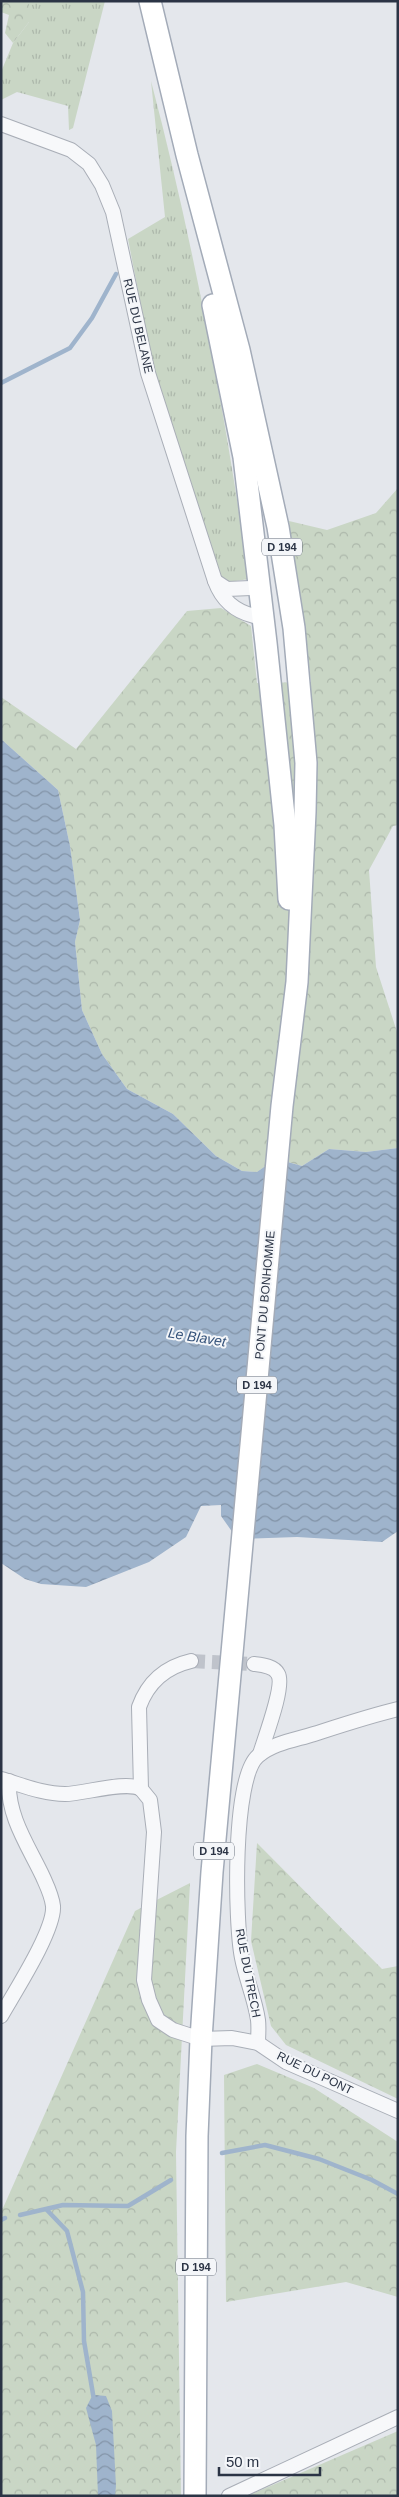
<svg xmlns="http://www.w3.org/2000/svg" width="399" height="2497" viewBox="0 0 399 2497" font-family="Helvetica,sans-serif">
<defs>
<pattern id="grass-tufts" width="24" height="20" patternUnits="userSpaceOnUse" patternTransform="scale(1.25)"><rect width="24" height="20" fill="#c9d6c5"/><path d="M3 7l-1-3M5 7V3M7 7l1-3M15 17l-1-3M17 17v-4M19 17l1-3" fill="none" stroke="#adb8ab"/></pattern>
<pattern id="forest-crowns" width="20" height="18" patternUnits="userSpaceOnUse" patternTransform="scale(1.25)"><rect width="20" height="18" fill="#c9d6c5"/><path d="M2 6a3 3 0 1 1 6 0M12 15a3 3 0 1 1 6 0" fill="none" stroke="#adb8ab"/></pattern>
<pattern id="water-waves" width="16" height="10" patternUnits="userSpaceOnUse" patternTransform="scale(1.25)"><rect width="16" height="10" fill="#9fb4cc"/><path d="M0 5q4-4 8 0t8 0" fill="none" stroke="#8293a7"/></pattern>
</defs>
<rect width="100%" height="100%" fill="#e4e7ec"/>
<g fill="url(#grass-tufts)">
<path d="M29,1H105L73,128L69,130L68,106L17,92L1,100V72L13,43L29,22Z"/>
<path d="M151,81C194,245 225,412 249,579L228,582L221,577L154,373L128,239L165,217Z"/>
</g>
<g fill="url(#forest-crowns)">
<path d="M1,1H29V22L13,43L5,33L9,15L1,12Z"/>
<path d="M398,488V825L393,826L369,870L376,967L398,1035V1148L366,1152L329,1149L302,1166L284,1161L267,1165L257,1172L242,1171L216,1156L173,1114L127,1089L102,1054L82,1010L75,942L80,920L70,846L58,790L1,739V697L76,749L187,611L221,608L251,626L257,683L311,682L289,521L327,530L376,513Z"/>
<path d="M257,1843L382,1969L398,1966V2099L286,2045L271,2026L251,1941Z"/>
<path d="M190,1883L176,2152L181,2496H1V2208H3L135,1911Z"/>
<path d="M257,2064L314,2088L398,2142V2297L346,2282L226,2302L224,2075Z"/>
<path d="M398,2431V2496H247Z"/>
</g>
<g fill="url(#water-waves)">
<path d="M1,739L58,790L70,846L80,920L75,942L82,1010L102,1054L127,1089L173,1114L216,1156L242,1171L257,1172L267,1165L284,1161L302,1166L329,1149L366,1152L398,1148V1531L382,1542L297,1537L244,1539L233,1533L221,1516V1505L201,1506L186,1537L149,1562L86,1587L41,1584L25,1579L1,1563Z"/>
<path d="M95,2395L106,2396L112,2411L116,2486L115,2496H98L96,2445L86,2408L91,2398Z"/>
</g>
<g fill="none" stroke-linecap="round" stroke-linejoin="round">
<g stroke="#9fb4cc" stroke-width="4.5">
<path d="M1,383L70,348L92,318L116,274"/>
<path d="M222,2153L265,2145L319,2159L372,2180L398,2194"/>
<path d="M47,2210L67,2231L83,2292L84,2341L94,2400"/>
<path d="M20,2215L63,2205L128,2206L171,2180"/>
<path d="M1,2220L5,2218"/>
</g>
<path stroke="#bfc3cb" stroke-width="14" stroke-dasharray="14 7" stroke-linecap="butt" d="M191,1661L254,1664"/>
<defs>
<g id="minor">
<path d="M1,124L71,150L89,164L102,185L113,212L148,373L215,581C222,600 234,611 254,616"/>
<path d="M215,581L227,589L251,588"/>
<path d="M191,1661C165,1667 148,1682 139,1707L141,1789L150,1800L154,1832L144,1980L149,2000L158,2020L173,2030L201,2039L232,2038L258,2043L286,2062L398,2111"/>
<path d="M254,1664C262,1665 274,1666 278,1674C285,1686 264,1740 260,1754"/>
<path d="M1,1779C22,1785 43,1794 65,1794C83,1794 127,1780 141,1789"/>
<path d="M1,2016C14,1993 55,1930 53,1906C52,1896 47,1886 43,1877C29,1847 7,1816 9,1781"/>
<path d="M258,2043C258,2036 259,2028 258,2020C255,1999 246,1979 242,1958C235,1923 232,1778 258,1756C273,1743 295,1740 314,1734C342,1725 369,1716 398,1709"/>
<path d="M229,2496L398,2417"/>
</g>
<g id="primary">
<path d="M150,1L187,155L239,350L278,527L294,628L306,763L305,812L297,982L282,1106L212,1872L201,2039L197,2136L195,2496"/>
<path d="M213,305L244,457L266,643L285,825L289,899"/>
</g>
</defs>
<use href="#minor" stroke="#a9aeb7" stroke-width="16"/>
<use href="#primary" stroke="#a3abb8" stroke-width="24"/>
<use href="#minor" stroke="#f7f8fa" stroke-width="14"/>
<use href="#primary" stroke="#fff" stroke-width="21"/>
</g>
<g text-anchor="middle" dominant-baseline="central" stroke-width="4" stroke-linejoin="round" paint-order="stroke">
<g fill="#f4f6f9" stroke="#676e7b" stroke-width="1">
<rect x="262" y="538.5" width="40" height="17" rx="4"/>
<rect x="237" y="1376.5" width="40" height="17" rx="4"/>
<rect x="194" y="1842.5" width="40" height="17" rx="4"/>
<rect x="176" y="2258.5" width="40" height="17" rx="4"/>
</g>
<g font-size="11" font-weight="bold" fill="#2b3445">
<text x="282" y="547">D 194</text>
<text x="257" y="1385">D 194</text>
<text x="214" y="1851">D 194</text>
<text x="196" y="2267">D 194</text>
</g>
<g font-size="12" fill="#2b3445" stroke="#f4f6f9">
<text transform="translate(138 326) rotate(77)">RUE DU BELANE</text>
<text transform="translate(265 1295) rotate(-85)">PONT DU BONHOMME</text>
<text transform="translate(248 1973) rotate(79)">RUE DU TRECH</text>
<text transform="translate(315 2073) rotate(26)">RUE DU PONT</text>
</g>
<g font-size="14" font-style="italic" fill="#34527a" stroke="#f4f6f9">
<text transform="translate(197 1337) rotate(9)">Le Blavet</text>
</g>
</g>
<rect width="399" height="2497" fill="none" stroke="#2b3445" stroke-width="5"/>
<path d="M219 2467v8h101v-8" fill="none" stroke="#2b3445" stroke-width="2.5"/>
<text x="226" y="2467" font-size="15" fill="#2b3445" stroke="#f4f6f9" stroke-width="4" paint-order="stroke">50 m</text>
</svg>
